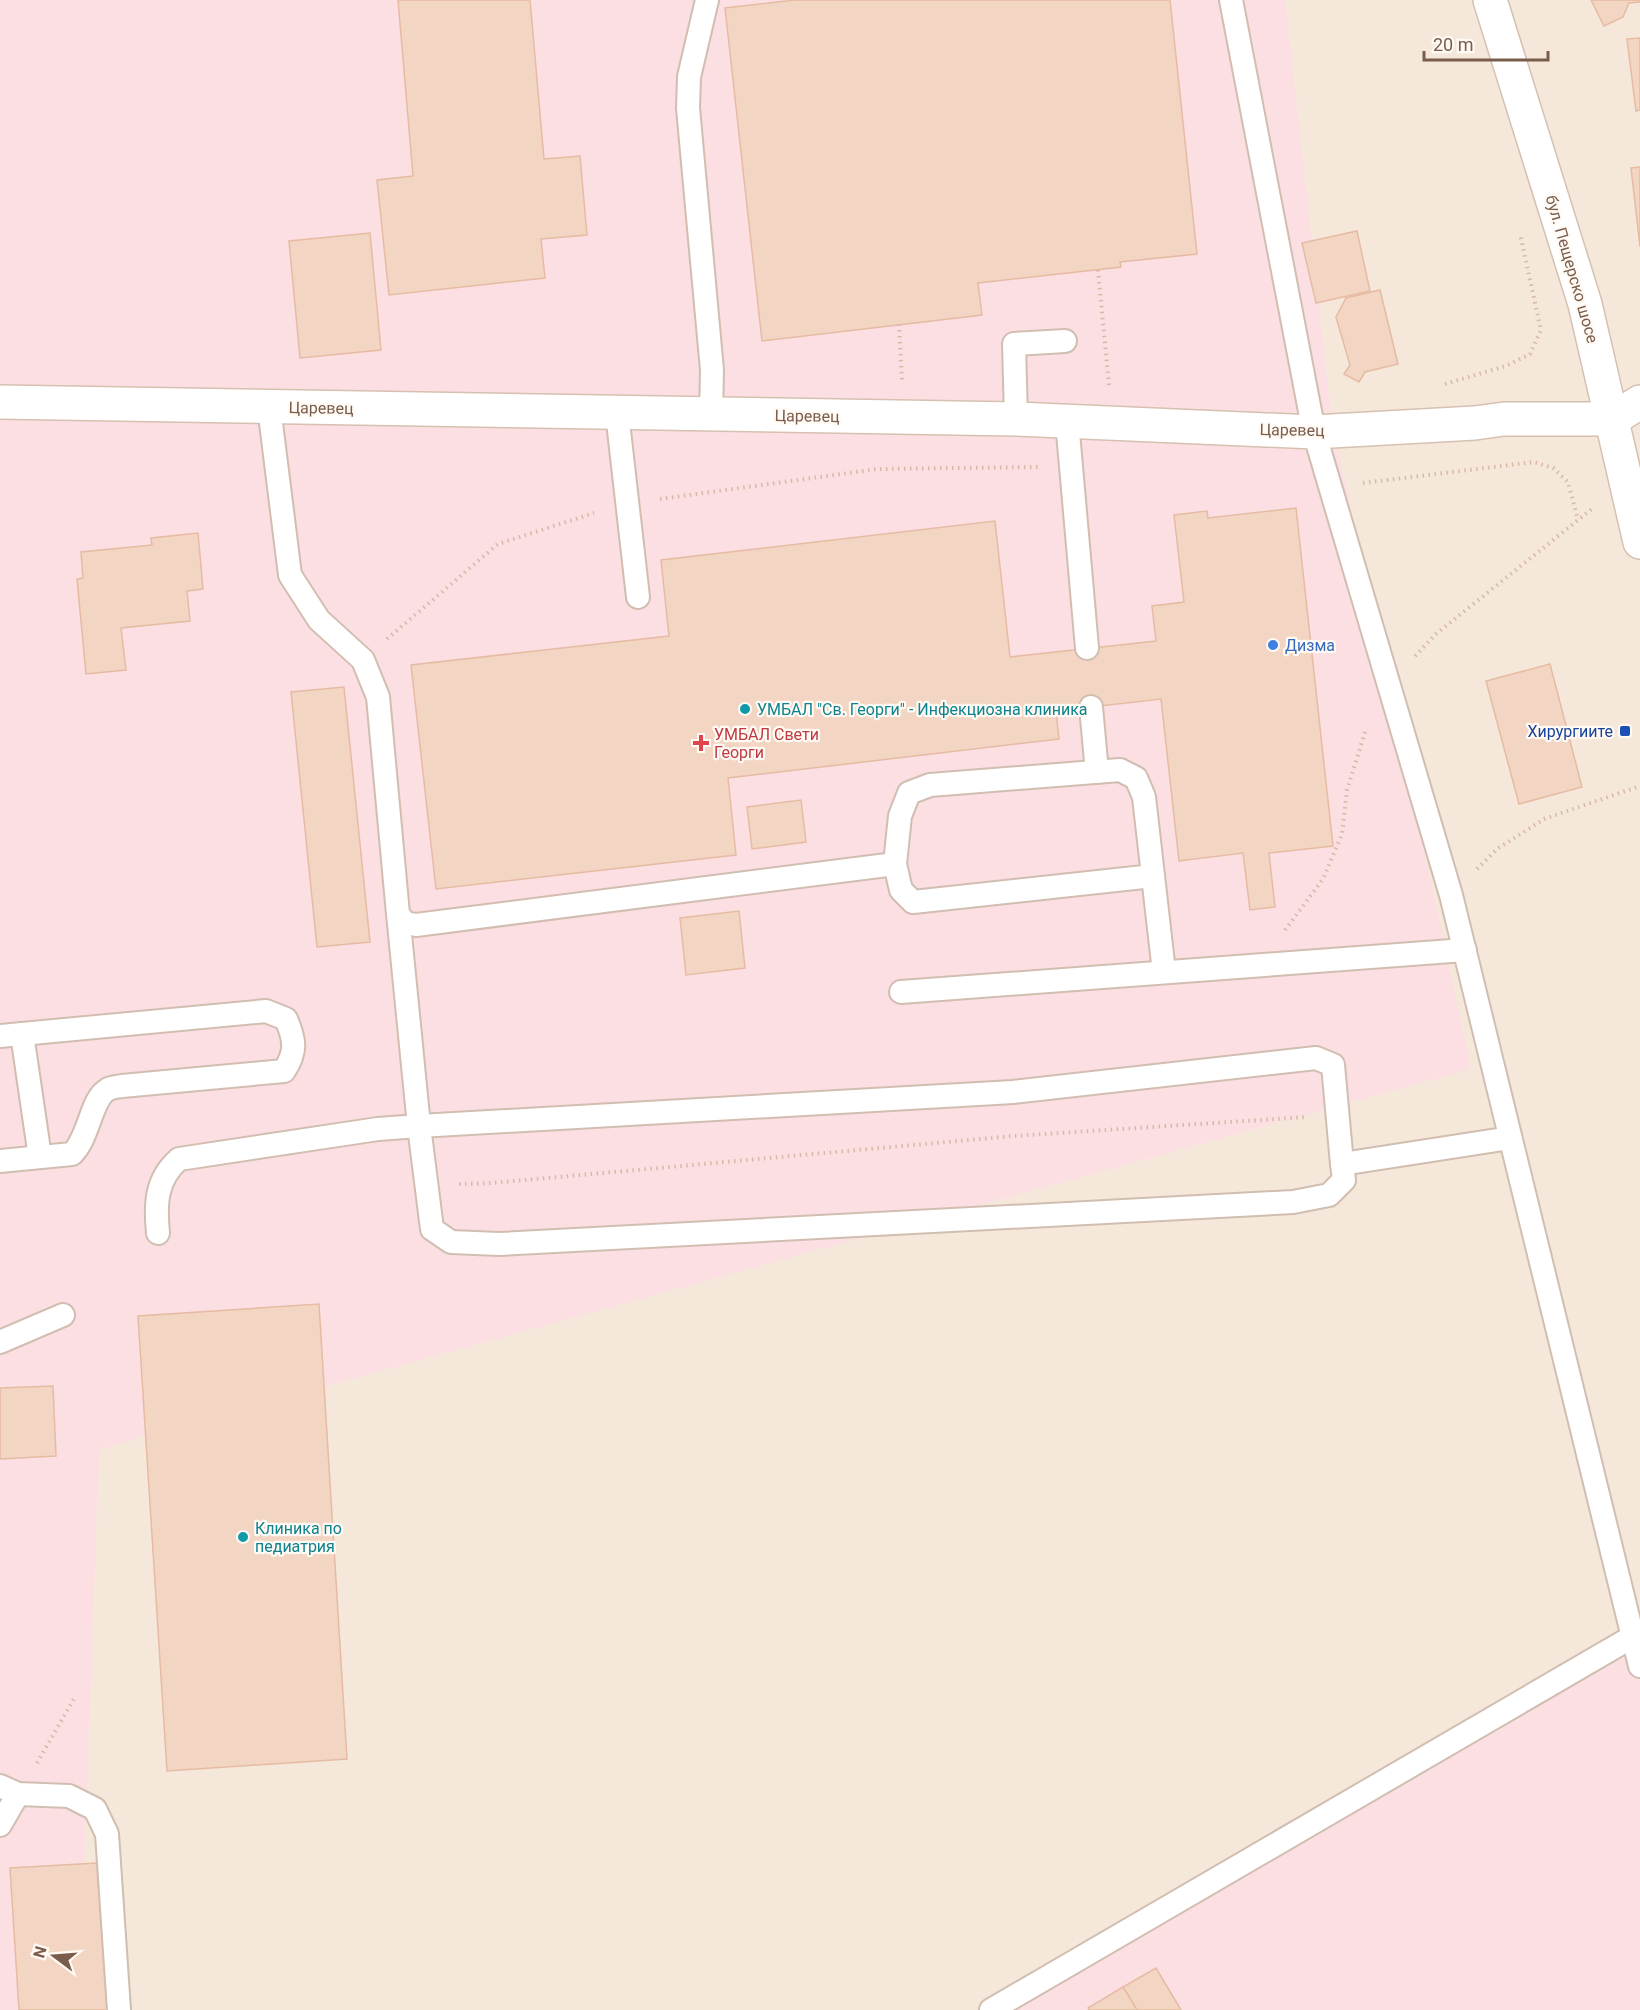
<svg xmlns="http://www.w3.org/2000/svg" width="1640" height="2010" viewBox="0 0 1640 2010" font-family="Roboto,sans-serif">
<rect width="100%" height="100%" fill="#fdf6ec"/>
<rect fill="#f5e8da" x="0" y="0" width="1640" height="2010"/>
<g fill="#fbdfe3">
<path d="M0,0H1285L1331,416L1471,1069L99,1449L79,2010H0Z"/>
<path d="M1640,1650V2010H1015L1589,1675Z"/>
</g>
<g fill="#f3d5c3" stroke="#e6bba3" stroke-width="1.5">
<path d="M398,0H530L544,159L580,156L587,235L541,239L545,278L389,295L377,180L413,176Z"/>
<path d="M795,0H1170L1197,254L1120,262L1121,267L978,283L982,315L762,341L725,8Z"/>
<path d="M1591,0H1640V2L1629,3L1623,17L1604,26Z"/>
<path d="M1640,38V110L1636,111L1627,39Z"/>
<path d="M1640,167V247L1631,168Z"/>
<path d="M1357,231L1370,291L1316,303L1302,243Z"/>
<path d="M370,233L381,350L300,358L289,241Z"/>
<path d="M1380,290L1398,364L1365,372L1359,382L1344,374L1350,365L1336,317L1346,298Z"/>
<path d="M1296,508L1333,846L1269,853L1275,907L1250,910L1243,853L1179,861L1161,699L1056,711L1059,739L728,778L736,855L436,889L411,665L669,636L661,560L995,521L1010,657L1156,641L1152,606L1184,602L1174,515L1207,511L1208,518Z"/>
<path d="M198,533L203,589L187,591L190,621L121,628L126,670L86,674L77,579L83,578L81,552L152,545L151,538Z"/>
<path d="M1550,664L1582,787L1519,804L1486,681Z"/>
<path d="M344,687L370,942L317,947L291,692Z"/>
<path d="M801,800L806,842L752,849L747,807Z"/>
<path d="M739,911L745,968L686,975L680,918Z"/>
<path d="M319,1304L347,1759L167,1771L138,1316Z"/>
<path d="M53,1386L56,1456L0,1459V1388Z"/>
<path d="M97,1863L107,2010H19L10,1868Z"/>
<path d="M1156,1968L1181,2010H1137L1123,1987Z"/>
<path d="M1123,1987L1137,2010H1089L1088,2008Z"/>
</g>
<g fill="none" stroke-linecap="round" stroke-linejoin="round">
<defs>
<g id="lane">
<path d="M707,0L689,77L688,108L712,370L711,415"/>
<path d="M1231,0L1314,432L1451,895L1640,1666"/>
<path d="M269,407L290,575L319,620L363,660L378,697L398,914L405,923L416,925L895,864L900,816L909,793L930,785L1120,770L1136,778L1144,797L1164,972"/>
<path d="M617,413L638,597"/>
<path d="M1016,419L1014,344L1065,341"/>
<path d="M1067,421L1087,648"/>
<path d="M1091,707L1097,772"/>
<path d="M895,864L901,890L913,902L1153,876"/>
<path d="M901,992L1465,950"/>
<path d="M22,1034L40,1157"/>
<path d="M0,1036L266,1011L286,1019C295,1040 297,1051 284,1071L122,1086C118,1087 111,1087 107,1090C91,1099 89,1138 72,1154L0,1161"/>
<path d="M1316,1058L1333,1065L1342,1164L1344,1180L1329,1195L1293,1202L499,1244L451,1242L432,1229L419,1126L1013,1092Z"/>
<path d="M1342,1164L1510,1138"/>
<path d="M158,1233C155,1204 156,1179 179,1159L378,1129L419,1126L398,914"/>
<path d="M0,1342L63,1315"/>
<path d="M0,1786L18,1794L69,1796L95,1809L107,1834L119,2010"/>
<path d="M0,1825L18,1794"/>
<path d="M991,2010L1632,1637"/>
</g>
<g id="secondary">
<path d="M1490,0L1585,304L1640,542"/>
<path d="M0,402L1016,419L1314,432L1475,423L1504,419H1613L1640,402"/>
</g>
</defs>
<use href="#lane" stroke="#d1beb0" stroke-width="26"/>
<use href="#secondary" stroke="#d6c0b0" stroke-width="36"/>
<g stroke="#d9b8a5" stroke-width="4" stroke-dasharray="1.5 4.5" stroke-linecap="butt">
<path d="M1098,270L1109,385"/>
<path d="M899,324L902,381"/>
<path d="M1445,384L1506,366L1530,354L1541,330L1520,234"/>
<path d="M1363,483L1534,462L1553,468L1568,482L1578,520"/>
<path d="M660,499L878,469L1038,467"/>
<path d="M387,639L498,544L594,513"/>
<path d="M1415,656L1436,634L1593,508"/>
<path d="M1477,869L1497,849L1544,819L1640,786"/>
<path d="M1285,930L1323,879L1342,834L1347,790L1366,729"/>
<path d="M459,1184L492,1183L1013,1136L1307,1117"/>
<path d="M37,1763L75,1697"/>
</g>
<use href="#lane" stroke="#fff" stroke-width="22"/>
<use href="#secondary" stroke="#fff" stroke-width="33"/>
</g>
<circle fill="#3f7fe0" stroke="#fffaf3" stroke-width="2" cx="1273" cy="645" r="6"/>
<g fill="#0f9aa8" stroke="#fffaf3" stroke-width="2">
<circle cx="745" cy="709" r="6"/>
<circle cx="243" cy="1537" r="6"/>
</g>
<rect fill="#1a4fb4" stroke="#fffaf3" stroke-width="2" x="1619" y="725" width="12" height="12" rx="3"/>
<path fill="#e0444e" stroke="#fffaf3" stroke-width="2" d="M698 734h6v6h6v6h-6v6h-6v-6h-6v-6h6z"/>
<g text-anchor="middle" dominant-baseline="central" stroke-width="4.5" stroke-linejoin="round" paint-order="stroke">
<g font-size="16" fill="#7a5c4d" stroke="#fffaf3">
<text transform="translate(1572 269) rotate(74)">бул. Пещерско шосе</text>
<text transform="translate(321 408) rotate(1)">Царевец</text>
<text transform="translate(807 416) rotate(1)">Царевец</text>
<text transform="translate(1292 430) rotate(1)">Царевец</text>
</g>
<g font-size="16" fill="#366cbe" stroke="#fffaf3" text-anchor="start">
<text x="1285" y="645">Дизма</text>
</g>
<g font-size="16" fill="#0d838f" stroke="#fffaf3" text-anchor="start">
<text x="757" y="709">УМБАЛ "Св. Георги" - Инфекциозна клиника</text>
<text x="255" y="1528">Клиника по<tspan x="255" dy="18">педиатрия</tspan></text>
</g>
<g font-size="16" fill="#164399" stroke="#fffaf3" text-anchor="end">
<text x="1613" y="731">Хирургиите</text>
</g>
<g font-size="16" fill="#be3a42" stroke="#fffaf3" text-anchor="start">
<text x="714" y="734">УМБАЛ Свети<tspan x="714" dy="18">Георги</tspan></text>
</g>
</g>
<g transform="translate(54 1956) rotate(286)" stroke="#fffaf3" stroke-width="4.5" paint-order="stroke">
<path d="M0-4.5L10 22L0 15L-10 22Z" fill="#7a5c4d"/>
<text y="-9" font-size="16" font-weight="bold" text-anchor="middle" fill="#7a5c4d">N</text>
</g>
<path d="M1424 51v9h124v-9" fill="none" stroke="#7a5c4d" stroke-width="3"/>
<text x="1433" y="51" font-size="18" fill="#7a5c4d" stroke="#fffaf3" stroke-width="4.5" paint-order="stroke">20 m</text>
</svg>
